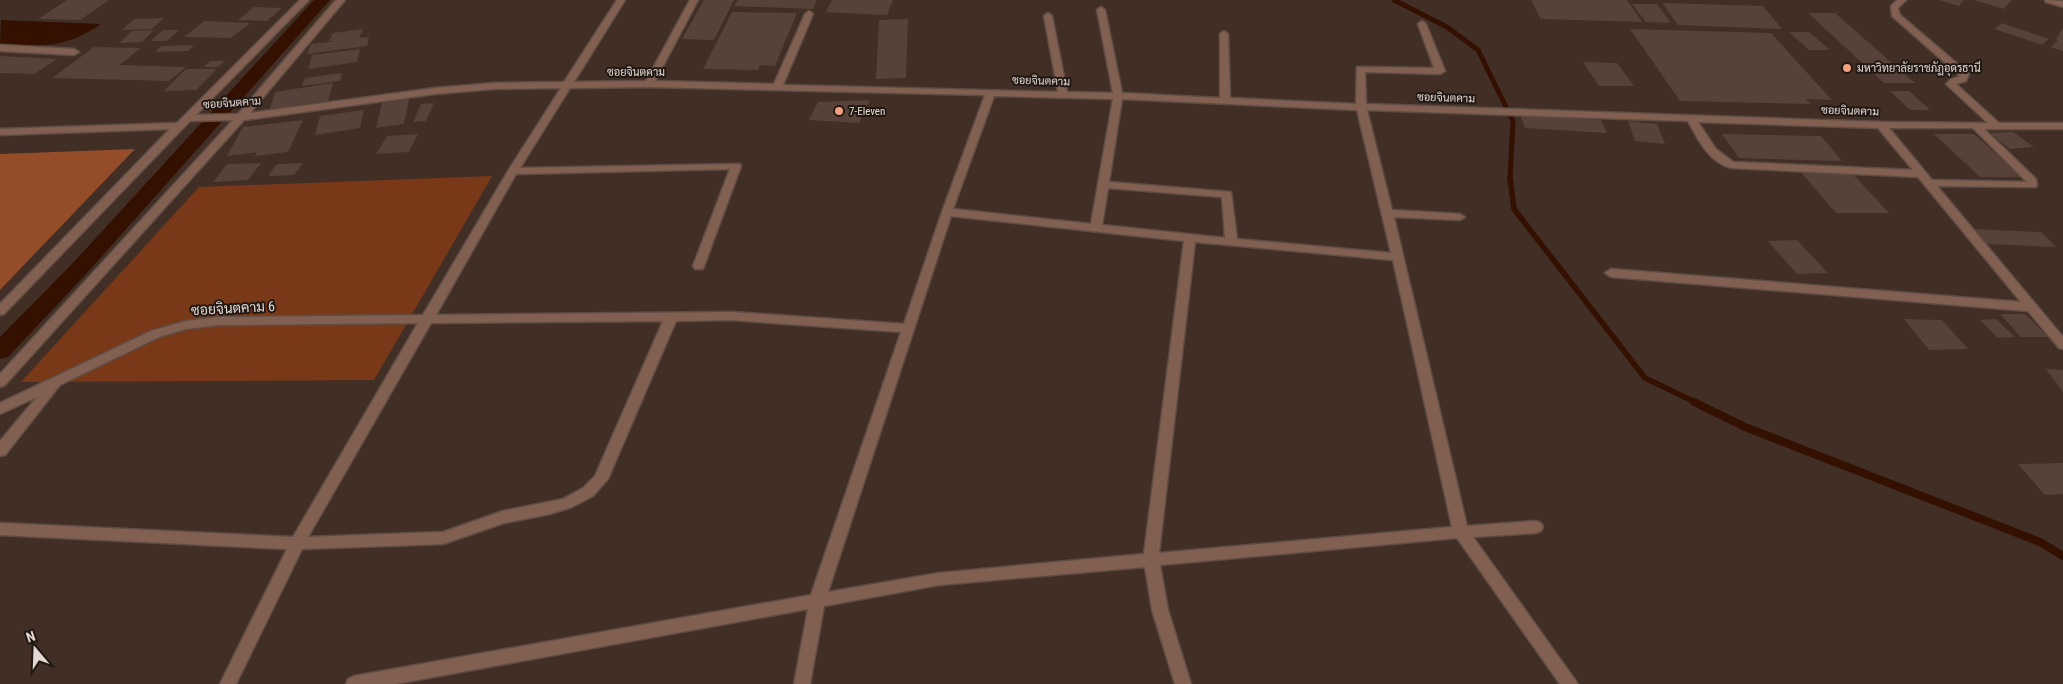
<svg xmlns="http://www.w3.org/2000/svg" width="2063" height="684" viewBox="0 0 2063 684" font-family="'Roboto Condensed',Sarabun,sans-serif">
<rect width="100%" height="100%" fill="#412e25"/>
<path fill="#793919" d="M492,176L374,380L21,382L199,187Z"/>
<path fill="#944c29" d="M135,149L0,290V154Z"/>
<path fill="#341000" d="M1,20L101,24C64,49 43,46 0,44Z"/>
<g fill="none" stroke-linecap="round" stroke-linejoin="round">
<path stroke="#341000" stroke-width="5" d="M1394,0L1447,27L1478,50L1513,121L1510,179"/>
<path stroke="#341000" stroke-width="5.5" d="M1510,178L1514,209L1645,378L1697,403"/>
<path stroke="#341000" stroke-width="8" d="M1694,402L1745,427L2040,542L2063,556"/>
<path fill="#341000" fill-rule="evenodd" d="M314,0H330L87,273L8,357L0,359V337L73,263Z"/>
</g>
<g fill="#574239">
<path d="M67,0H109L80,20L38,19Z"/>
<path d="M704,0H734L714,40L682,39Z"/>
<path d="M738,0H817L813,9L734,6Z"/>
<path d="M832,0H893L887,15L826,12Z"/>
<path d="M1531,0H1627L1642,22L1541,19Z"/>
<path d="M1939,0H1964L1959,6Z"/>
<path d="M1974,0H2012L2004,9Z"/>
<path d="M1662,3L1763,6L1782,29L1678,25Z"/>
<path d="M1632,4H1657L1671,23L1646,22Z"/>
<path d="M254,7L282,8L267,21L238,20Z"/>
<path d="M732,12L797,13L775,66L760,65L758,70L703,69Z"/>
<path d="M1808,13H1835L1915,83H1884Z"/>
<path d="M164,18L152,29L122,30L134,19Z"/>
<path d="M908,19L906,78L876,79L879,20Z"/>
<path d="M204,21L250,23L231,38L184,37Z"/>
<path d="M2002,23L2049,39L2042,45L1994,29Z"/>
<path d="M363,29L359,38L369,37L367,46L307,54L311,44L336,41H329L333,33Z"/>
<path d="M1630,29L1771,33L1832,100L1806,99L1811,104L1680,101Z"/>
<path d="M2062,29L2063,30V51L2051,47L2058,40L2056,39Z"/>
<path d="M154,30L142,42L119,43L132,31Z"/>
<path d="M163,30H179L167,41H150Z"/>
<path d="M1789,32H1809L1830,50H1809Z"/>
<path d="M194,45L188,51L155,52L161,46Z"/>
<path d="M94,47L141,48L119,65L186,67L169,81L52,78Z"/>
<path d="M360,49L357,62L308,69L312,55Z"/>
<path d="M0,56L57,59L34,74L0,73Z"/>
<path d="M210,61H225L218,67H203Z"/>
<path d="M1583,62L1617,63L1634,86H1599Z"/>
<path d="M186,69H217L196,90L164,91Z"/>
<path d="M342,73L340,81L302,86L305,78Z"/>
<path d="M333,83L328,101L270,109L275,92Z"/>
<path d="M1890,91H1909L1930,110H1910Z"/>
<path d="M409,99L404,124L376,128L382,103Z"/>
<path d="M870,100L859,123L809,120L818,102Z"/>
<path d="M434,103L426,121L413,122L421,104Z"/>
<path d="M364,110L360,128L315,135L320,116Z"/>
<path d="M1520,115L1601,120L1607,133L1525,128Z"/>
<path d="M303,120L288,152L255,156L257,152L227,156L243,127Z"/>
<path d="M1628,121L1657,124L1665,144L1635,141Z"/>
<path d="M2013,132L2034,147L2010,149L1990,133Z"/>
<path d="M418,134L409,152L376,154L387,136Z"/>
<path d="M1722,134L1821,136L1842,161L1739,158Z"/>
<path d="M1934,134H1974L2022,177H1980Z"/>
<path d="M261,163L248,180L213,182L227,164Z"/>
<path d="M303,163L294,175L268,176L277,164Z"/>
<path d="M1800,171H1850L1889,213H1836Z"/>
<path d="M1973,229L2041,232L2056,247L1987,244Z"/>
<path d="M1797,240L1828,273L1797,274L1768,241Z"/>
<path d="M2000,314H2025L2048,337H2021Z"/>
<path d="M1904,319L1942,320L1968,349L1929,350Z"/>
<path d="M1996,319L2015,337L1998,338L1980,320Z"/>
<path d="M2046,369L2063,370V392Z"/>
<path d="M2063,463V494L2045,495L2018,464Z"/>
</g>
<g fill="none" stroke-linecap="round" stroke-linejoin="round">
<defs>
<g id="minor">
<path d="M300,0H309L196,115L238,114L336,0H345L250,113L435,88L494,83L564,82L617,0H625L574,82L646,81L690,0H698L655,81L774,84L805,14L809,11L813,14L783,85L1058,92L1044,16L1048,13L1052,16L1067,92L1113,93L1097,10L1101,7L1105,10L1122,93L1220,98V34L1224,31L1228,34L1230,98L1356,104L1357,67L1434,68L1418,24L1422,21L1426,24L1445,71L1440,74L1365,72L1366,104L1881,122L1988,123L1946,84L1951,79L1959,77V75L1892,16L1891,6L1897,0H1906L1898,8L1900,15L1967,72L1969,74L1966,81L1956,84L1999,123H2063V129H1984L2036,179L2037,185L2036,187L1937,186L2063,337V349L2059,348L2028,311L1611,277L1605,273L1611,269L2021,302L1918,177L1731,168C1709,162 1698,140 1688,121L1367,110L1392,210L1460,214L1465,217L1460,220L1394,217L1467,526L1536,521L1541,523L1543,527L1541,531L1536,533L1473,537L1578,684H1560L1457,538L1160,565L1168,610L1191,684H1175L1152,610L1145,567L939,585L824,606L810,684H794L808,609L395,684H346L348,679L354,676L811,595L901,332L732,320L676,321L608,479L593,496L572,507L550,514L504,523L443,544L302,549L236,684H220L287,549L0,535V523L293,537L418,323L219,325L186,329L159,337L60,385L5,455L0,456V441L37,397L0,414V403L151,331L186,321L219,317L423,315L508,171L561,88L494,89L435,94L244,120L5,385L0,387V374L233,120L190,121L4,314L0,315V304L170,129L0,135V129L177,123ZM649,87L985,95L942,212L904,324L732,312L436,315L516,174L730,169L693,266L695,269H703L741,166L740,164L520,168L570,88ZM994,96L1113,99L1091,224L953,209ZM1122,99L1357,110L1391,253L1237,239L1231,192L1109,182ZM1698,122L1878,128L1913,170L1733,162L1716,149ZM1889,128H1973L2027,182L1932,180ZM1108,188L1222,197L1225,238L1102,225ZM951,216L1184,241L1144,554L939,573L828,592ZM1195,242L1393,260L1452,527L1159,553ZM663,321L595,476L583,488L563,499L503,511L443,532L308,537L431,323Z"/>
<path d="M2045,0L2063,1V7L2046,2Z"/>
<path d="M0,45L74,49L79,52L74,55L0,51Z"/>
</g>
</defs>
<use href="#minor" stroke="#5f4d44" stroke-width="3"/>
<use href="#minor" fill="#816052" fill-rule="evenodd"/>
</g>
<g fill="#f1a17d" stroke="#211814" stroke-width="2">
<circle cx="1847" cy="68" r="5"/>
<circle cx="839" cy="111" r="5"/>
</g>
<g text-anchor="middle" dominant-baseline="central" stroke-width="4" stroke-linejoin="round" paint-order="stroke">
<g font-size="11" fill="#e5d8d2" stroke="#211814" text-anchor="start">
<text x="1857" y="68">มหาวิทยาลัยราชภัฏอุดรธานี</text>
<text x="849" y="111">7-Eleven</text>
</g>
<g font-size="11" fill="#e5d8d2" stroke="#211814">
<text x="636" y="72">ซอยจินตคาม</text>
<text transform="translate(1041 81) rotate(2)">ซอยจินตคาม</text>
<text transform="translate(1446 98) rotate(2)">ซอยจินตคาม</text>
<text transform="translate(232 103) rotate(-4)">ซอยจินตคาม</text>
<text transform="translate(1850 111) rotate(2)">ซอยจินตคาม</text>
</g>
<g font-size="14" fill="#e5d8d2" stroke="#211814">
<text transform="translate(233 308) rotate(-3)">ซอยจินตคาม 6</text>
</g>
</g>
<g transform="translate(35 649) rotate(341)" stroke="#211814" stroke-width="4" paint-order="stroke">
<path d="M0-4L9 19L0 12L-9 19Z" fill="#e5d8d2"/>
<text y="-8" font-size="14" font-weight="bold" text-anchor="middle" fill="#e5d8d2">N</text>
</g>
</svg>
